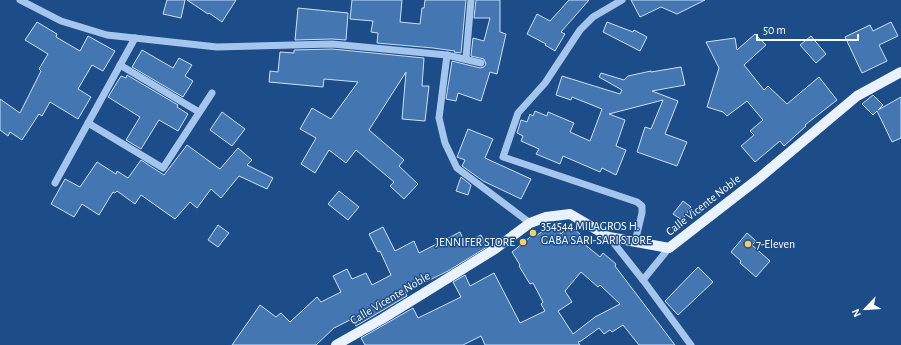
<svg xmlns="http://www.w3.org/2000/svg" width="901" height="345" viewBox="0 0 901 345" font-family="'Alegreya Sans',sans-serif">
<rect width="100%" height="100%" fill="#1c4d88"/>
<g fill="#4477b1" stroke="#cae0f9" fill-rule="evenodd">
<path d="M167,0H185L181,18L163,14Z"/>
<path d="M187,0H236L222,22L209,13L208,14Z"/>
<path d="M352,0H402L400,22L420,24L422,8H424L425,0H466L461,53L454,52L455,51L433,48L377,43L378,33L371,32L373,21L350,19Z"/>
<path d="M476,0H500V32L506,34L497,74L490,72L481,101L458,93L456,101L446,99L452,61L480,68L484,67L486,64L484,59L471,56L473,38L484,41L490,18H474Z"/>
<path d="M569,0H589L561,32L565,34L555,51L545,45L546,44L527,34L537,14L550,21Z"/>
<path d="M631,0H705L677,14L661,7L640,17Z"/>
<path d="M298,8L348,13L346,40L332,39L295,40Z"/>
<path d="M37,22L57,34L56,37L80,51L88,36L115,51L103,71L92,65L78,89L91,97L78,119L50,102L42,116L39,114L22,140L10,132L8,136L0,130V99L20,113L41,71L39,69L48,54L25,40Z"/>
<path d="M607,22L633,32L634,30L647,37L640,51L603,32Z"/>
<path d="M891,22L898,36L879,45L887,61L862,73L845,37L870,25L873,31Z"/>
<path d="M755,34L766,45L744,65L764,90L768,86L787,104L819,77L837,100L805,125L806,126L784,146L780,141L755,162L741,146L754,135L750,131L763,120L747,101L727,116L723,112L707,107L719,68L706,42L735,38L737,50Z"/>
<path d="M811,36L826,54L816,63L800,45Z"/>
<path d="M332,49L424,58L422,86H429L425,121L402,119L406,72L369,130L404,160L399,166L418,184L404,199L390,186L394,182L356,150L346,163L329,150L315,173L301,164L316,138L300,129L312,108L331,119L358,82L324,79L323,87L269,82L270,71L278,72L280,52L294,53V50Z"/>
<path d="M142,50L173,68L179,58L192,65L185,76L193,81L183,97L132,67Z"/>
<path d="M681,67L685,85L652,91L678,101L665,134L687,142L677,166L637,152L645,127L651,129L663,100L609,114L625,120L616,146L626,150L616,175L602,168L600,172L563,156L560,164L536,154L539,149L521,141L523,136L517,133L521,120L527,122L530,114L533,116L535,111L547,116L548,112L574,123L570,132L590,141L602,109L572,97L571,100L556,95L562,76L620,94L622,90L599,77L601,73L624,80L628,76L651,71V72Z"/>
<path d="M127,75L178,105L177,107L188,114L178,131L159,120L141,149L126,140L140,117L108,97L121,76L126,78Z"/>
<path d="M873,95L883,105L878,110L901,97V138L892,142L877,111L873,115L862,104Z"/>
<path d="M222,112L245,129L232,146L210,130Z"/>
<path d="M468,129L493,139L485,158L531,179L521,199L483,181L462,166L465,160L457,157Z"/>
<path d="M187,145L220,169L238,148L252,160L247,165L273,178L267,189L239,176L221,198L211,189L197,208L190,202L175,219L141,195L135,204L117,191L115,193L113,192L99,215L82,204L74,217L51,204L65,179L80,187L97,162L116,174L117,171L128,178L141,160L164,175Z"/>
<path d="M461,177L471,185L468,195L456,191Z"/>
<path d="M339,191L359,207L348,220L328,204Z"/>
<path d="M683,201L691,207L682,220L673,214Z"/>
<path d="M554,224L561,234L569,225L580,234L577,238L600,257L603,253L616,264L615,266L675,345H639L623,325L612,332L610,330L604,334L599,328L581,341L578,342L580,345H485L481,336L463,345H365L361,338L413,308L418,318L461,297L453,282L465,275L470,286L494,273L520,323L545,311L541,304L543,302L533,283L530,284L519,266L520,265L512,252L535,233L537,235ZM581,272L598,287L600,285L620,304L595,317L573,334L558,311L572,302L565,291Z"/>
<path d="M218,225L229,233L218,247L208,240Z"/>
<path d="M383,227L395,251L414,241L419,253L460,232L465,243L481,235L487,247L448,271L405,292L407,296L356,326L352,319L334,328L316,345H232L260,305L276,317L281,313L290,322L317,297L321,302L341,292L333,276L347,269L352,279L366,273L372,285L391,275L380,251L378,252L369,234Z"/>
<path d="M747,233L756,241L752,245L770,261L756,277L740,263L741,261L731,252Z"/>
<path d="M698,267L713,282L678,315L665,301Z"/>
</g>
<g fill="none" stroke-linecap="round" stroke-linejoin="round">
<g stroke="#a5c6ec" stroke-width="7">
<path d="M20,0L61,21L107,35L217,47L332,44L447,55L439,118L445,143L457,168L530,223"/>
<path d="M622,0L593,17L580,30L545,83L518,113L503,157L637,202L642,206V213L635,242"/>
<path d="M447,55L481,63"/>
<path d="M466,58L471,0"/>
<path d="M120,65L199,112"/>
<path d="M88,123L163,168L212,93"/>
<path d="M55,183L135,38"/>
<path d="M609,237L643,280L691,345"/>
<path d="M643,280L669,248"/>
</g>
<path stroke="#eaf2ff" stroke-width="10" d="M336,345L382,319L495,249L530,223L546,217L570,214L609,237L669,248L758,179L857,96L901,72"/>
</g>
<g fill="#fdcc62" stroke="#1c4d88" stroke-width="1.5">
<circle cx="533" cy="233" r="4"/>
<circle cx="523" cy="242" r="4"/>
<circle cx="748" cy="244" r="4"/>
</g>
<g text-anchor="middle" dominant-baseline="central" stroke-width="3" stroke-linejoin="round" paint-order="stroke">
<g font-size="12" fill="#fff" stroke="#1c4d88">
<text transform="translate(703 205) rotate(-38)">Calle Vicente Noble</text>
<text transform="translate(390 298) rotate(-31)">Calle Vicente Noble</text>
</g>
<g font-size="12" fill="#fff" stroke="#1c4d88" text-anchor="start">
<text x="541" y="226">354544 MILAGROS H.<tspan x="541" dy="14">GABA SARI-SARI STORE</tspan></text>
<text x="515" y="242" text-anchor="end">JENNIFER STORE</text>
<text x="756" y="244">7-Eleven</text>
</g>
</g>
<g transform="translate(865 309) rotate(245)" stroke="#1c4d88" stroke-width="3" paint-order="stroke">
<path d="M0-3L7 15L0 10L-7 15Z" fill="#ffffff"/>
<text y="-6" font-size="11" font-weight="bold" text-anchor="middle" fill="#ffffff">N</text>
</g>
<path d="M757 34v6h101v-6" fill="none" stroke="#ffffff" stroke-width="2"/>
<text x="763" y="34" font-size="12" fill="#ffffff" stroke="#1c4d88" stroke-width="3" paint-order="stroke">50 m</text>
</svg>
